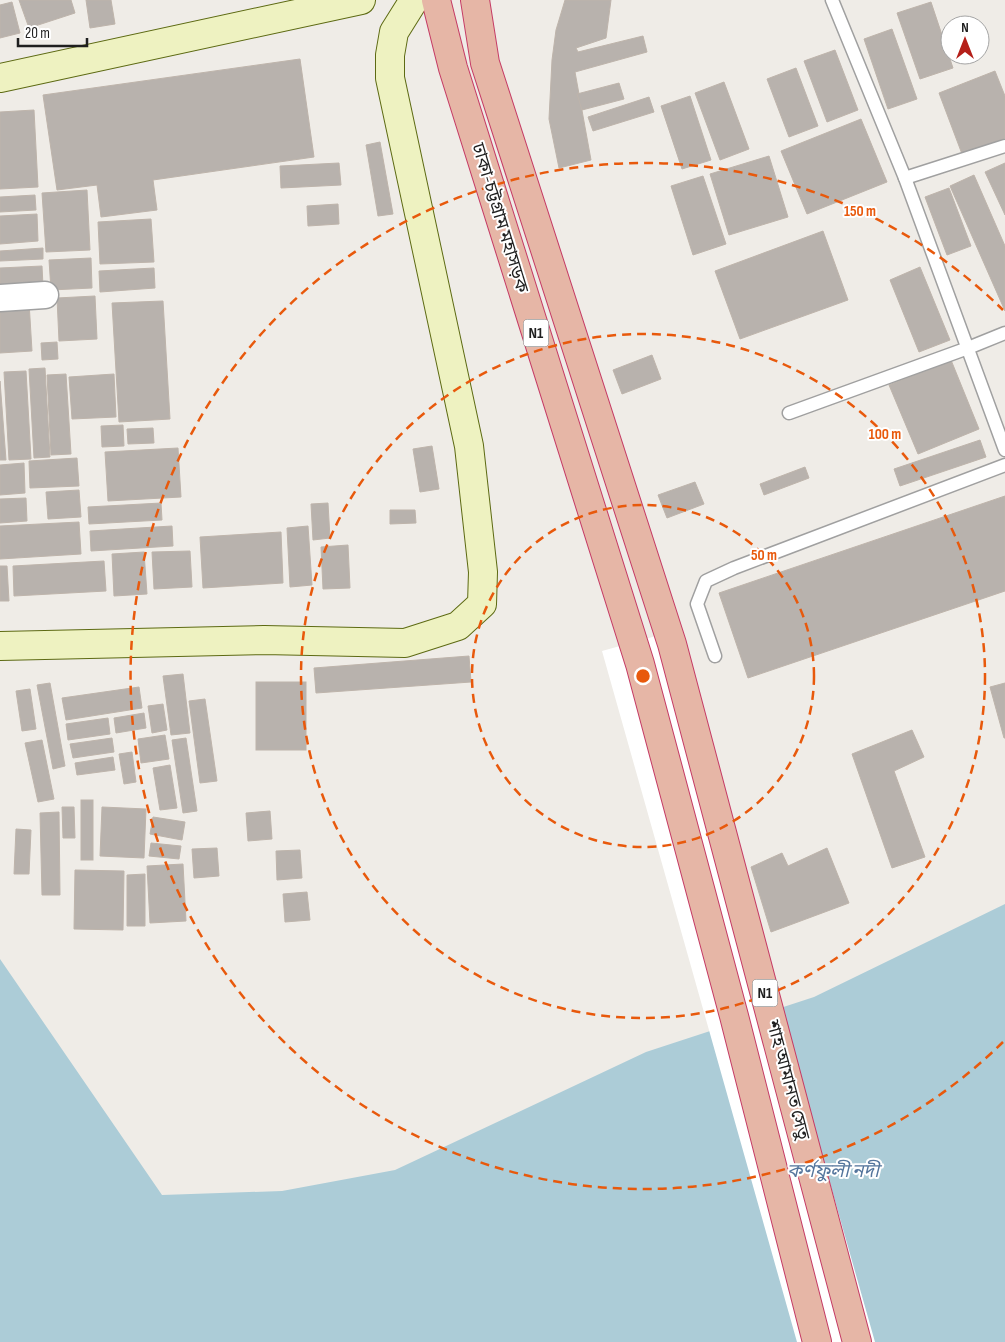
<svg xmlns="http://www.w3.org/2000/svg" width="1005" height="1342" viewBox="0 0 1005 1342" font-family="'Sofia Sans Condensed','Noto Sans Bengali',sans-serif">
<rect width="100%" height="100%" fill="#efece7"/>
<path fill="#acccd7" d="M1005,904V1342H0V959L162,1195L282,1191L395,1170L646,1052L814,997Z"/>
<path fill="#fff" d="M674,631L794,1056L875,1342H797L602,651Z"/>
<g fill="#b8b2ad" stroke="#beb4ab">
<path d="M19,0H71L75,13L29,28Z"/>
<path d="M86,0H111L115,24L90,28Z"/>
<path d="M565,0H611L606,38L576,48L578,52L643,36L647,52L575,72L591,160L559,168L549,119L552,60L556,30Z"/>
<path d="M12,2L20,33L0,38V5Z"/>
<path d="M931,2L953,68L920,79L897,13Z"/>
<path d="M892,29L917,99L888,109L864,39Z"/>
<path d="M835,50L858,110L827,122L804,61Z"/>
<path d="M300,59L314,157L153,180L157,210L101,217L97,185L57,190L43,95Z"/>
<path d="M796,68L818,126L789,137L767,79Z"/>
<path d="M995,71L1005,96V138L962,154L939,93Z"/>
<path d="M724,82L749,149L720,160L695,93Z"/>
<path d="M619,83L624,99L582,110L577,94Z"/>
<path d="M690,96L711,160L682,169L661,106Z"/>
<path d="M649,97L654,112L593,131L588,117Z"/>
<path d="M34,110L38,187L0,189V112Z"/>
<path d="M861,119L887,182L807,214L781,151Z"/>
<path d="M380,142L393,214L378,216L366,145Z"/>
<path d="M769,156L788,217L729,235L710,174Z"/>
<path d="M339,163L341,185L281,188L280,166Z"/>
<path d="M1005,163V215L985,172Z"/>
<path d="M974,175L1005,246V311L950,186Z"/>
<path d="M703,176L726,244L693,255L671,186Z"/>
<path d="M949,188L971,246L947,255L925,197Z"/>
<path d="M87,190L90,250L46,252L42,193Z"/>
<path d="M35,195L36,210L0,212V197Z"/>
<path d="M338,204L339,224L308,226L307,206Z"/>
<path d="M37,214L38,241L0,244V216Z"/>
<path d="M151,219L154,262L100,264L98,222Z"/>
<path d="M823,231L848,300L740,339L715,271Z"/>
<path d="M43,248V259L0,261V251Z"/>
<path d="M91,258L92,288L51,290L49,260Z"/>
<path d="M42,266L43,286L0,289V268Z"/>
<path d="M920,267L950,340L919,352L890,280Z"/>
<path d="M154,268L155,288L100,292L99,271Z"/>
<path d="M95,296L97,339L59,341L57,298Z"/>
<path d="M163,301L170,419L119,422L112,303Z"/>
<path d="M29,302L32,351L0,353V304Z"/>
<path d="M57,342L58,359L42,360L41,343Z"/>
<path d="M652,355L661,379L622,394L613,370Z"/>
<path d="M951,360L979,429L918,454L889,385Z"/>
<path d="M45,368L50,457L34,458L29,369Z"/>
<path d="M26,371L31,459L9,460L4,372Z"/>
<path d="M66,374L71,454L51,455L47,375Z"/>
<path d="M114,374L116,417L72,419L69,377Z"/>
<path d="M0,381L6,460H0Z"/>
<path d="M123,425L124,446L102,447L101,426Z"/>
<path d="M153,428L154,443L128,444L127,429Z"/>
<path d="M980,440L986,457L900,486L894,469Z"/>
<path d="M432,446L439,489L420,492L413,449Z"/>
<path d="M178,448L181,497L108,501L105,452Z"/>
<path d="M77,458L79,486L30,488L29,461Z"/>
<path d="M24,463L25,493L0,495V465Z"/>
<path d="M805,467L809,478L764,495L760,484Z"/>
<path d="M695,482L704,504L667,518L658,495Z"/>
<path d="M79,490L81,517L48,519L46,492Z"/>
<path d="M1005,496V591L748,678L719,593Z"/>
<path d="M26,498L27,521L0,523V499Z"/>
<path d="M161,503L162,520L89,524L88,507Z"/>
<path d="M328,503L330,538L313,540L311,504Z"/>
<path d="M390,510H415L416,523L390,524Z"/>
<path d="M79,522L81,554L0,559V526Z"/>
<path d="M172,526L173,546L91,551L90,531Z"/>
<path d="M308,526L312,585L290,587L287,528Z"/>
<path d="M281,532L283,583L203,588L200,537Z"/>
<path d="M348,545L350,588L323,589L321,547Z"/>
<path d="M190,551L192,587L154,589L152,552Z"/>
<path d="M144,552L147,594L114,596L112,554Z"/>
<path d="M104,561L106,591L14,596L13,566Z"/>
<path d="M0,566H7L9,601H0Z"/>
<path d="M469,656L471,682L316,693L314,668Z"/>
<path d="M183,674L190,733L171,735L163,676Z"/>
<rect x="256" y="682" width="50" height="68"/>
<path d="M50,683L65,766L53,769L37,685Z"/>
<path d="M1005,683V738H1004L990,687Z"/>
<path d="M139,687L142,708L66,720L62,698Z"/>
<path d="M30,689L36,729L22,731L16,691Z"/>
<path d="M205,699L217,781L200,783L189,701Z"/>
<path d="M163,704L167,730L152,733L148,706Z"/>
<path d="M144,713L146,728L116,733L114,718Z"/>
<path d="M108,718L110,734L68,740L66,724Z"/>
<path d="M912,730L924,757L894,771L925,857L892,868L852,754Z"/>
<path d="M165,735L169,759L141,763L138,739Z"/>
<path d="M112,738L114,752L73,758L70,744Z"/>
<path d="M186,738L197,811L183,813L172,740Z"/>
<path d="M42,740L54,799L38,802L25,743Z"/>
<path d="M132,752L136,782L124,784L119,754Z"/>
<path d="M113,757L115,770L77,775L75,763Z"/>
<path d="M170,765L177,808L160,810L153,768Z"/>
<rect x="81" y="800" width="12" height="60"/>
<path d="M62,807H74L75,838H63Z"/>
<path d="M102,807L146,809L144,858L100,856Z"/>
<path d="M270,811L272,839L248,841L246,813Z"/>
<path d="M59,812L60,895H42L40,813Z"/>
<path d="M153,817L185,822L182,840L150,834Z"/>
<path d="M16,829L31,830L29,874H14Z"/>
<path d="M151,843L181,846L179,859L149,856Z"/>
<path d="M217,848L219,876L194,878L192,849Z"/>
<path d="M827,848L849,903L771,932L751,867L782,853L788,866Z"/>
<path d="M300,850L302,878L277,880L276,851Z"/>
<path d="M183,864L186,921L150,923L147,866Z"/>
<path d="M75,870L124,871L123,930L74,929Z"/>
<path d="M145,874V926H127V875Z"/>
<path d="M307,892L310,920L285,922L283,894Z"/>
</g>
<g fill="none" stroke-linecap="round" stroke-linejoin="round">
<defs>
<g id="service">
<path d="M832,0L905,178L1005,450"/>
<path d="M905,178L1005,146"/>
<path d="M789,413L968,348L1005,333"/>
<path d="M715,656L697,604L706,581L734,568L1005,465"/>
</g>
<path id="minor" d="M0,298L45,295"/>
<g id="secondary">
<path d="M0,78L361,0"/>
<path d="M0,646L264,640L405,643L458,626L482,604L483,572L469,446L390,78V55L394,32L414,0"/>
</g>
<g id="trunk">
<path d="M436,0L453,68L640,664L734,1016L817,1342"/>
<path d="M475,0L485,63L672,644L857,1342"/>
</g>
</defs>
<use href="#service" stroke="#a0a0a0" stroke-width="15"/>
<use href="#minor" stroke="#a0a0a0" stroke-width="29"/>
<use href="#secondary" stroke="#5d6a13" stroke-width="30"/>
<use href="#trunk" stroke="#c53b65" stroke-width="30"/>
<use href="#service" stroke="#fff" stroke-width="12"/>
<use href="#minor" stroke="#fff" stroke-width="26"/>
<use href="#secondary" stroke="#eef2c1" stroke-width="28"/>
<use href="#trunk" stroke="#e6b6a6" stroke-width="28"/>
</g>
<g fill="none" stroke="#e8590c" stroke-width="2.5" stroke-dasharray="9 6">
<circle cx="643" cy="676" r="171"/>
<circle cx="643" cy="676" r="342"/>
<path d="M1003 1042A513 513 0 1 1 1003 310"/>
</g>
<g text-anchor="middle" dominant-baseline="central" stroke-width="4" stroke-linejoin="round" paint-order="stroke">
<g fill="#fff" stroke="#626262" stroke-width="1">
<rect x="523.5" y="319.5" width="25" height="27" rx="4"/>
<rect x="752.5" y="979.5" width="25" height="27" rx="4"/>
</g>
<g font-size="16" font-weight="bold" fill="#1f1f1f">
<text x="536" y="333">N1</text>
<text x="765" y="993">N1</text>
</g>
<g font-size="18" fill="#1f1f1f" stroke="#fff">
<text transform="translate(500 218) rotate(73)">ঢাকা-চট্টগ্রাম মহাসড়ক</text>
<text transform="translate(788 1080) rotate(75)">শাহ আমানত সেতু</text>
</g>
<g font-size="19" font-style="italic" fill="#54759c" stroke="#fff">
<text x="833" y="1171">কর্ণফুলী নদী</text>
</g>
</g>
<circle cx="643" cy="676" r="8" fill="#e8590c" stroke="#fff" stroke-width="2.5"/>
<g font-size="15" text-anchor="middle" font-weight="bold" fill="#e8590c" stroke="#fff" stroke-width="4" stroke-linejoin="round" paint-order="stroke">
<text x="860" y="216">150 m</text>
<text x="885" y="439">100 m</text>
<text x="764" y="560">50 m</text>
</g>
<g transform="translate(965 40)"><circle r="24" fill="#ffffff" stroke="#a5a5a5"/>
<path d="M0-4L9 19L0 12L-9 19Z" fill="#b51f19"/>
<text y="-8" font-size="14" font-weight="bold" text-anchor="middle" fill="#1f1f1f">N</text>
</g>
<path d="M18 38v8h69v-8" fill="none" stroke="#1f1f1f" stroke-width="2.5"/>
<text x="25" y="38" font-size="15" fill="#1f1f1f" stroke="#ffffff" stroke-width="4" paint-order="stroke">20 m</text>
</svg>
